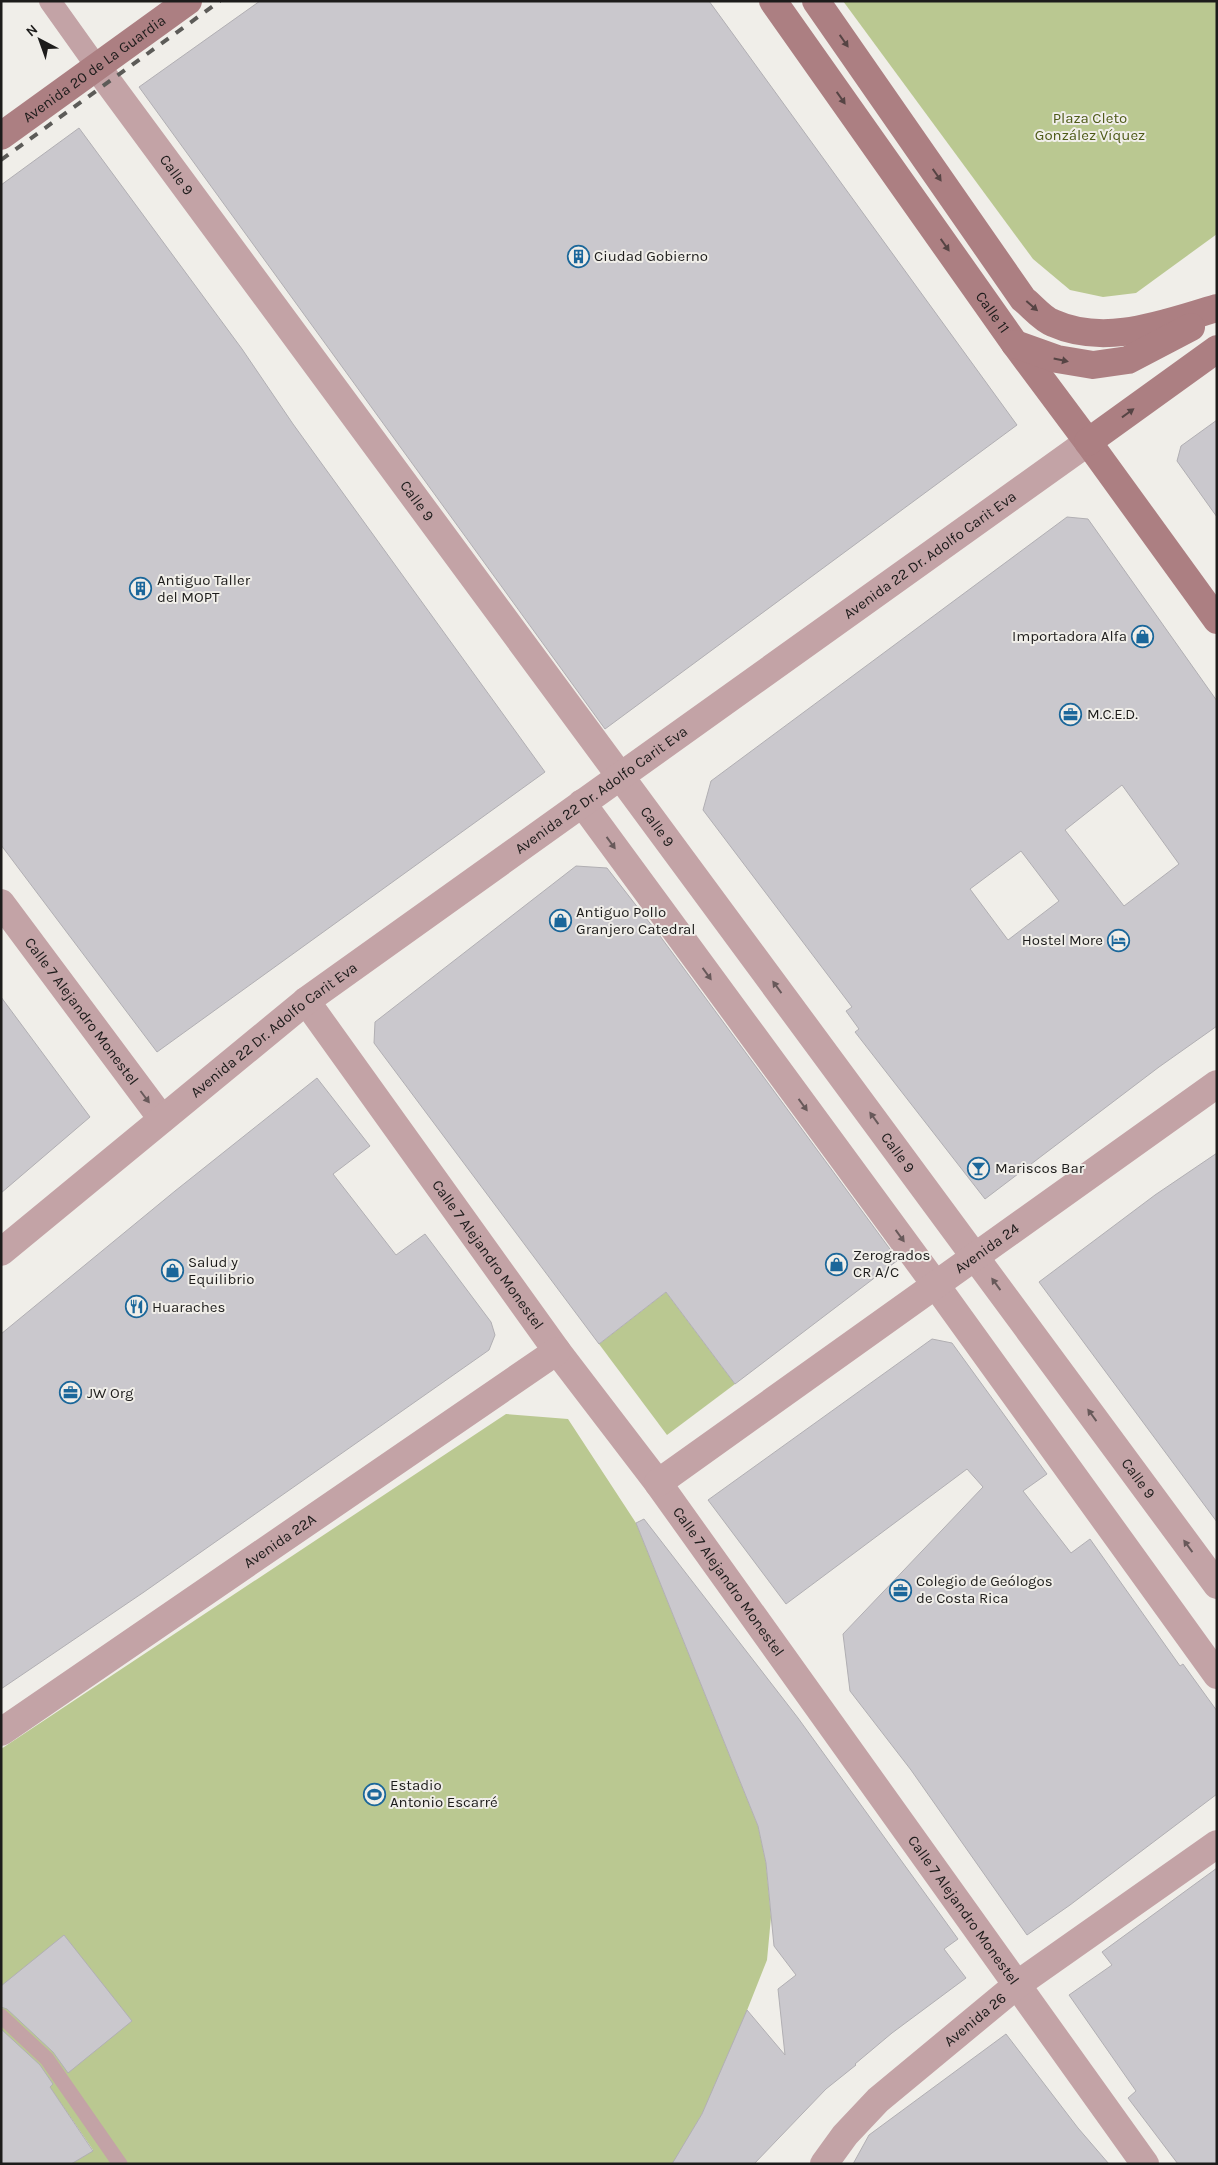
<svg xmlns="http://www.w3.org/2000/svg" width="1218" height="2165" viewBox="0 0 1218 2165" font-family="Karla,sans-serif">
<rect width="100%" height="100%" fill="#f0eee9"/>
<g fill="#bac891">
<path d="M843,1H1217V234L1136,293L1103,297L1070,290L1033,259Z"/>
<path d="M666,1292L735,1384L667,1435L599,1344Z"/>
<path d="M506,1414L568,1419L636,1523L758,1826L766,1863L771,1917L767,1960L725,2066L702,2114L673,2164H71L93,2150L34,2064L1,2038V1749Z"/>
</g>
<g fill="#cac8cd" stroke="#b1afb3" fill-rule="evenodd">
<path d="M260,1H709L1017,425L605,729L139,87Z"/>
<path d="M79,128L242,349L293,424L545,772L157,1052L1,845V185Z"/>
<path d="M1217,420V517L1177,461L1181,446Z"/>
<path d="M1067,517L1088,519L1217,701V1026L1159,1067L985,1199L855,1032L859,1029L846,1011L852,1007L703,810L711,781ZM1122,785L1179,864L1124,906L1065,830ZM1021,851L1059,901L1008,940L970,889Z"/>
<path d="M576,866L607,868L660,936L898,1260L735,1384L666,1292L599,1344L374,1043L375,1022Z"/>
<path d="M1,997L90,1117L1,1193Z"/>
<path d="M317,1078L370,1146L333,1174L396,1255L425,1234L491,1322L495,1335L489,1350L144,1592L1,1689V1334L175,1191Z"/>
<path d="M1217,1153V1522L1039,1282L1155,1195Z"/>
<path d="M932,1339L952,1343L1047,1474L1023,1491L1071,1553L1090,1539L1180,1666L1183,1664L1217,1711V1794L1070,1905L1027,1935L911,1770L850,1691L843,1634L983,1487L967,1469L786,1604L708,1500Z"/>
<path d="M644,1519L798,1718L958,1939L944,1949L966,1978L892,2033L855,2064L856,2065L826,2089L754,2164H672L702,2114L747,2010L785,2055L778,1989L796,1975L774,1946L766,1863L758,1826L636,1523Z"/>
<path d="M1217,1868V2164H1178L1128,2098L1136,2091L1069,1995L1112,1965L1102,1952Z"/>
<path d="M64,1935L132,2021L68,2073L53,2052L7,2009L1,2007V1986Z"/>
<path d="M1,2029L40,2065L53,2084L50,2087L93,2151L71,2164H1Z"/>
<path d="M1006,2034L1078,2128L1109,2164H853L869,2135Z"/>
</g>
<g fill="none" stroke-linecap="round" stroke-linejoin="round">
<path stroke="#c3a3a6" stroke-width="15" d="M1,2016L47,2059L120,2164"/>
<path stroke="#c3a3a6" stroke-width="22" d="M50,1L97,67"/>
<g stroke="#c3a3a6" stroke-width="28">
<path id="s1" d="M97,67L1217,1585"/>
<path d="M582,803L935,1284L1217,1675"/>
<path id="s2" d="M1,903L162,1119"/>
<path id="s3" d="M306,1001L557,1351L658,1483L1145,2164"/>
<path id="s4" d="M1,1252L306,1001L1088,442"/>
<path id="s5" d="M658,1483L1217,1084"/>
<path id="s6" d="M1,1732L557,1351"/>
<path id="s7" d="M824,2164L845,2135L878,2100L1018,1984L1217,1844"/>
</g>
<g stroke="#ac7f82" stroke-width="28">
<path id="s8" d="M773,1L1015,344L1088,442L1217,620"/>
<path d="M816,1L1023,299C1032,306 1042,319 1053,323C1106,347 1165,323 1217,308"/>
<path id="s9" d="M1,136L188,1"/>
<path d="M1015,344L1057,359L1093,365L1128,360L1191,327"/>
<path d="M1088,442L1217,349"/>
</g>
<path stroke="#5c5b58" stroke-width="4" stroke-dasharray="9 9" stroke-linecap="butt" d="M1,160L220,1"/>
</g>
<defs><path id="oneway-solid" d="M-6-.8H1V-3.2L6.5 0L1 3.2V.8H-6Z" transform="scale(1.25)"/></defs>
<g fill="#564444">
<use href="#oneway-solid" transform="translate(844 41) rotate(55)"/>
<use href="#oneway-solid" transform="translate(841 98) rotate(55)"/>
<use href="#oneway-solid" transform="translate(937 175) rotate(55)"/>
<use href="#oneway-solid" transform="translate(945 245) rotate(55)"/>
<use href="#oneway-solid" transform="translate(1032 306) rotate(41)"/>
<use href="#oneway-solid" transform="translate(1061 360) rotate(12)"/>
<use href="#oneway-solid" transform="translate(1128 413) rotate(-36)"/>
</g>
<g fill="#68595a">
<use href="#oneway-solid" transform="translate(611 843) rotate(54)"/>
<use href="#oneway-solid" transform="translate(707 974) rotate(54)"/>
<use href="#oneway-solid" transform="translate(777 987) rotate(-126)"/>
<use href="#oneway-solid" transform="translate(145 1097) rotate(53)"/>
<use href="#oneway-solid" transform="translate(803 1105) rotate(54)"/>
<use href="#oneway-solid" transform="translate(874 1118) rotate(-126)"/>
<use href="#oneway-solid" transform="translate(900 1236) rotate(54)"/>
<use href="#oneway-solid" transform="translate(996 1284) rotate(-126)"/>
<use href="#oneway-solid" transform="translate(1092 1415) rotate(-126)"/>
<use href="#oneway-solid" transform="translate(1188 1546) rotate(-126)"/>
</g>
<defs>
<symbol id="building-ring" viewBox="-11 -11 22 22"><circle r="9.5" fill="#f0eee9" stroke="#1b679a" stroke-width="1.5"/><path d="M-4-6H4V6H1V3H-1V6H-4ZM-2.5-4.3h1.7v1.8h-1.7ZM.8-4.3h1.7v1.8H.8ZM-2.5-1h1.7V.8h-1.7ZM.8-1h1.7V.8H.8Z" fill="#1b679a"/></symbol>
<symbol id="shop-ring" viewBox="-11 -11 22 22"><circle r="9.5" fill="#f0eee9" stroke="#1b679a" stroke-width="1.5"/><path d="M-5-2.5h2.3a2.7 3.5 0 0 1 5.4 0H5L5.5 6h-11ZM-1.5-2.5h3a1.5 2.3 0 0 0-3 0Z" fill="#1b679a"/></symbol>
<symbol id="office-ring" viewBox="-11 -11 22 22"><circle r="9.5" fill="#f0eee9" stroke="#1b679a" stroke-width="1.5"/><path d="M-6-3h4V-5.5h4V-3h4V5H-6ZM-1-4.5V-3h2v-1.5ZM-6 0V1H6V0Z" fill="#1b679a"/></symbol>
<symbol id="hotel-ring" viewBox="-11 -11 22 22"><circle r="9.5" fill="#f0eee9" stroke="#1b679a" stroke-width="1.5"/><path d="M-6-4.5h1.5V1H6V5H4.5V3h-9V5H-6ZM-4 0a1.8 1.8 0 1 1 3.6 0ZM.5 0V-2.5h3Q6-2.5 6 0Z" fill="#1b679a"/></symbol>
<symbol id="bar-ring" viewBox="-11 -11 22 22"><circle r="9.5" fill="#f0eee9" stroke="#1b679a" stroke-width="1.5"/><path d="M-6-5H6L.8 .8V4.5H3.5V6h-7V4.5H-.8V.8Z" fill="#1b679a"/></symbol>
<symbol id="restaurant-ring" viewBox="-11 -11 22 22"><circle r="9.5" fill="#f0eee9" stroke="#1b679a" stroke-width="1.5"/><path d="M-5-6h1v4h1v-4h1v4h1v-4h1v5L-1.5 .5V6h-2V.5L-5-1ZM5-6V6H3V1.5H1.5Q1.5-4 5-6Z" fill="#1b679a"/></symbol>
<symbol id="stadium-ring" viewBox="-11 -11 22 22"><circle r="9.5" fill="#f0eee9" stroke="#1b679a" stroke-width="1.5"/><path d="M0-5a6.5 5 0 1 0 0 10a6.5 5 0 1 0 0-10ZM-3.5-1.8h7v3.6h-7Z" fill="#1b679a"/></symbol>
</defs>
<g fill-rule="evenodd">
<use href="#building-ring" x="566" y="244" width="25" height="25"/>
<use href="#building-ring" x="128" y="576" width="25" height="25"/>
<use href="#shop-ring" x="1130" y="624" width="25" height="25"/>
<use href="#office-ring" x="1058" y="702" width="25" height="25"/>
<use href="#shop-ring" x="548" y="908" width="25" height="25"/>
<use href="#hotel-ring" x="1106" y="928" width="25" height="25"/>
<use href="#bar-ring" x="966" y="1156" width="25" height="25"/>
<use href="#shop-ring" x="824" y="1252" width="25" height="25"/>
<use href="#shop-ring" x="160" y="1258" width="25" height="25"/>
<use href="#restaurant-ring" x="124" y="1294" width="25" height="25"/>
<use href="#office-ring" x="58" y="1380" width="25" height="25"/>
<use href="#office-ring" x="888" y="1578" width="25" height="25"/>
<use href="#stadium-ring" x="362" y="1782" width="25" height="25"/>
</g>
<g text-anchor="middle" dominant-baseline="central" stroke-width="4" stroke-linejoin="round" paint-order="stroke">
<g font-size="15" fill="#1d1c1b" stroke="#f0eee9">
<text stroke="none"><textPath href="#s9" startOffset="115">Avenida 20 de La Guardia</textPath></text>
<text stroke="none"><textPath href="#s1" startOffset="134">Calle 9</textPath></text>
<text stroke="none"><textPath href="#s8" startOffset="381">Calle 11</textPath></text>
<text stroke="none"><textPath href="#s1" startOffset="539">Calle 9</textPath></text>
<text stroke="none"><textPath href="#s4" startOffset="1162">Avenida 22 Dr. Adolfo Carit Eva</textPath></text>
<text stroke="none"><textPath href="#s4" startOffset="758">Avenida 22 Dr. Adolfo Carit Eva</textPath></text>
<text stroke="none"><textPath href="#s1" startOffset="944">Calle 9</textPath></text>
<text stroke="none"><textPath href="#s2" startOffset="135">Calle 7 Alejandro Monestel</textPath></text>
<text stroke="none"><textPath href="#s4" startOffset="352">Avenida 22 Dr. Adolfo Carit Eva</textPath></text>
<text stroke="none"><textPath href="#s1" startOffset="1349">Calle 9</textPath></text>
<text stroke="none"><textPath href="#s5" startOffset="404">Avenida 24</textPath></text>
<text stroke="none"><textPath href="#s3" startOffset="312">Calle 7 Alejandro Monestel</textPath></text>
<text stroke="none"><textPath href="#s1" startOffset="1754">Calle 9</textPath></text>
<text stroke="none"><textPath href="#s6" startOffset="338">Avenida 22A</textPath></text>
<text stroke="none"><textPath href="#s3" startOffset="718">Calle 7 Alejandro Monestel</textPath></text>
<text stroke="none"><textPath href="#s3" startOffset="1122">Calle 7 Alejandro Monestel</textPath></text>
<text stroke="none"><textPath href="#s7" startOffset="210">Avenida 26</textPath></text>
</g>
<g font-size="15" fill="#4d5a17" stroke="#f0eee9">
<text x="1090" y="118">Plaza Cleto<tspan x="1090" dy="17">González Víquez</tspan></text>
</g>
<g font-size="15" fill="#1d1c1b" stroke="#f0eee9" text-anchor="start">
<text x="594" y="256">Ciudad Gobierno</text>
<text x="157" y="580">Antiguo Taller<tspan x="157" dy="17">del MOPT</tspan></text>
<text x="1127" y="636" text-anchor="end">Importadora Alfa</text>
<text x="1087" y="714">M.C.E.D.</text>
<text x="576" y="912">Antiguo Pollo<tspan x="576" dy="17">Granjero Catedral</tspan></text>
<text x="1103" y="940" text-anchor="end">Hostel More</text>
<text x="995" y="1168">Mariscos Bar</text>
<text x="853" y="1255">Zerogrados<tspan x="853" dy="17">CR A/C</tspan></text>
<text x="188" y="1262">Salud y<tspan x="188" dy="17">Equilibrio</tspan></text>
<text x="152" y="1307">Huaraches</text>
<text x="87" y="1393">JW Org</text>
<text x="916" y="1581">Colegio de Geólogos<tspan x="916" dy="17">de Costa Rica</tspan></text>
<text x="390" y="1785">Estadio<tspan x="390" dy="17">Antonio Escarré</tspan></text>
</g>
</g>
<rect width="1218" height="2165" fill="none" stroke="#1d1c1b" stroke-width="5"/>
<g transform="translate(40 40) rotate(319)" stroke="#f0eee9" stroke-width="4" paint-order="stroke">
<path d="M0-4L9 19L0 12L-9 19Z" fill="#1d1c1b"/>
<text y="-8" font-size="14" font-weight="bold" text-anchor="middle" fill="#1d1c1b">N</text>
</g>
</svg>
